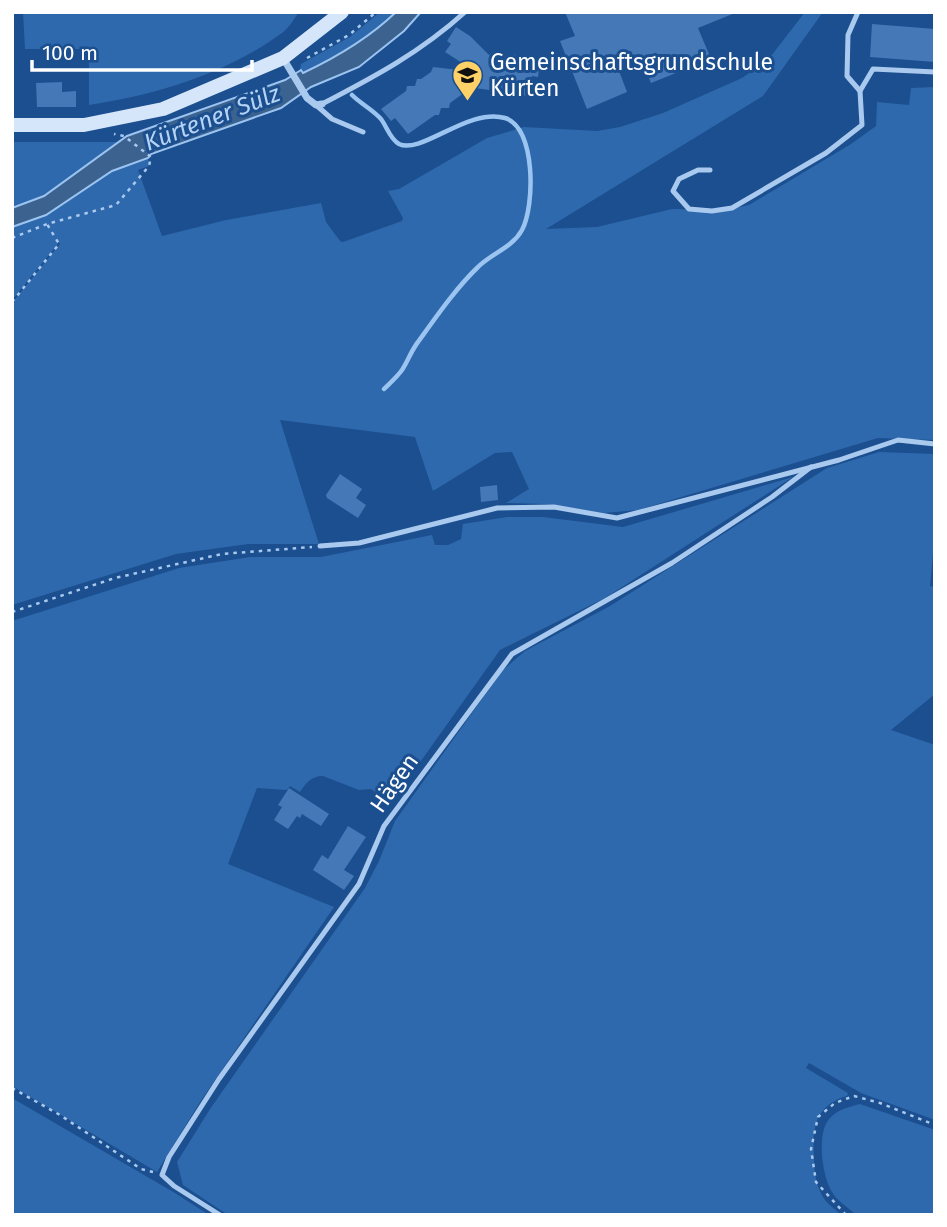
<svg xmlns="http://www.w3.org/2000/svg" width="947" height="1227" viewBox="0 0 947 1227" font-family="'Fira Sans',sans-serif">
<rect width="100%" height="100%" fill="#1b4f8f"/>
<g fill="#2e69ad">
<path d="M23,12H299C294,19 289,28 282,33C226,74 156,95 89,105V49H25Z"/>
<path d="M380,12H396C368,39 337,57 302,73L300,69L301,64L350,37Z"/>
<path d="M805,12H823L763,96L546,229L597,227L672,209L726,210L749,205L851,144L876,126L877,102L909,105L911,88L935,87V440L878,438L638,510L604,513L545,504L506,503L529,489L512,452L495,453L433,491L415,437L280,420L319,544H248L176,554L12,605V303L60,244L56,239L58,244L12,300V227L46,215L112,171L148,158L149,166L138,170L162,236L226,220L321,203L326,222L340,241L343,242L402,221L403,218L388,191L399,189L487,138L524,127L597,131L620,127L663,113L742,78L755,69L771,56Z"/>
<path d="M12,142H119L44,196L12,208Z"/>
<path d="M879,452L935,454V533L930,586L935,587V694L891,730L935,745V1120L861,1093L809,1063L806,1068L848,1093L847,1096C815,1105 812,1129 814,1157C814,1172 816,1187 825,1200C829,1205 836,1210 841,1215H228L183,1185L177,1162L210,1109L365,888L379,861L395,821L502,671L525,651L610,606L827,468Z"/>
<path d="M793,477L605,598L500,650L391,803L371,789L359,790L323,776C311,776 306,783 300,792L290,786L287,790L257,788L228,864L334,907L200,1102L157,1172L12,1086V621L179,568L250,557H321L432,535L435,545H448L461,539L463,524L507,517H543L623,527Z"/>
<path d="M12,1098L175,1193L209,1215H12Z"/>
<path d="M860,1104L935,1130V1215H856C849,1208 837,1201 832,1192C822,1176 816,1132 830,1118C838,1109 849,1107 860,1104Z"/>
</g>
<path fill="#3c6290" stroke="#9cc4f0" stroke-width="2" d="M396,12H421L404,31L359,67L311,87L281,108L151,154L148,158L112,171L46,215L12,227V208L44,196L127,136L285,80L301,70L303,73C337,57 368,39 396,12Z"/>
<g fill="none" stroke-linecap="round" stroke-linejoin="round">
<path stroke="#9cc4f0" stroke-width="4.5" d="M352,95C361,104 372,109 381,119C387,127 390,139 399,144C421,155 469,107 505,118C536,127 535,206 522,230C512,248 492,253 478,267C456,288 436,317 418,342C411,351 408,361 402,370C397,377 390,383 384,389"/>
</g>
<g fill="#4478b7">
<path d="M565,12H735V13L698,28L711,59L651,83L639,54L616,63L627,92L587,109L560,41L575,36Z"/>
<path d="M872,24L935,29V62L870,57Z"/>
<path d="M456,27L470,36L489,55L494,51L498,55L511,57L514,54L520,60L527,56L529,60L540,61L538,77L532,76L529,96L515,94L512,97L506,91L499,95L496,91L475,88L468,90L450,103L449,108H441L439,115H435L408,134L395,118L391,121L381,109L406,91L407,86H415L417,79H421L431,72L433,67L476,72L445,52L451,44L447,41Z"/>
<path d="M62,82V92L76,91V107H37L36,83Z"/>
<path d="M340,474L362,489L356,498L366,505L358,518L327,498L326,495Z"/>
<path d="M497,485L498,500L481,502L480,487Z"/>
<path d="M289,788L329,814L321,826L302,814L300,818L297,816L288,829L274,820L282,807L278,805Z"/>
<path d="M348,826L366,837L344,870L354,876L344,890L313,870L322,855L328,859Z"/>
</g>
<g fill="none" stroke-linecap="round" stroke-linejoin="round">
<g stroke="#a9c9ee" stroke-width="2.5" stroke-dasharray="3.5 5" stroke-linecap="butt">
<path d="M307,58L349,35L376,12"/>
<path d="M12,238L47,224L116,205L149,166L151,157L124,136L114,134"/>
<path d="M12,302L59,244L47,224"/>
<path d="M12,612L115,578L222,554L312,547"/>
<path d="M12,1088L60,1115L141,1169L153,1172"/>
<path d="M846,1215L816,1182L811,1149L818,1117L835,1103L854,1096L880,1103L935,1125"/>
</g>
<g stroke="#a9c9ee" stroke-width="5">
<path d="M858,12L848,35L847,76L860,91"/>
<path d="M322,104C374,77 421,52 465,12"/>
<path d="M316,105L332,119L363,132"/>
<path d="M710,170H698L679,179L673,191L689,209L712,211L732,208L826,153L862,125L860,91L873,69L935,72"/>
<path d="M320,546L359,543L497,508L554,507L617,518L839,460L898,440L935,444"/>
<path d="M220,1215L174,1186L162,1175L169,1157L219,1079L359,884L384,826L512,654L672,563L772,497L811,467"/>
</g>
<path stroke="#a9c9ee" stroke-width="7" d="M283,58L307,98L316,105L322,104"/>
<path stroke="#d6e6fa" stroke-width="14" d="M12,125H84L163,109L283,58L342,12"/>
</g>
<defs>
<symbol id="school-pin" viewBox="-11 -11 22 30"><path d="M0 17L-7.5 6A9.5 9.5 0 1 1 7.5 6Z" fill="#ffd166" stroke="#1b4f8f"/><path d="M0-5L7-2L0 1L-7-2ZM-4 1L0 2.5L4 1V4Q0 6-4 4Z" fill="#111"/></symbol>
</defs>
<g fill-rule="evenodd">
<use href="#school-pin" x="450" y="58" width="35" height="47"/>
</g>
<g text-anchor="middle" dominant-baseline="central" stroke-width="6" stroke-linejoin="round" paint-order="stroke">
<g font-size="23" fill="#fff" stroke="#1b4f8f" text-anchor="start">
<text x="490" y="62">Gemeinschaftsgrundschule<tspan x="490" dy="26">Kürten</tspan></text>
</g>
<g font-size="23" fill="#fff" stroke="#1b4f8f">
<text transform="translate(394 783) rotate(-55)">Hägen</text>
</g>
<g font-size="24" font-style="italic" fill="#b5d3f5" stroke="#1b4f8f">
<text transform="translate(212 118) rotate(-21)">Kürtener Sülz</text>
</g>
</g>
<rect width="947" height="1227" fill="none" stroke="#ffffff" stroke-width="28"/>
<path d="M32 60v10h220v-10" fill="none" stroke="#ffffff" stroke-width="3.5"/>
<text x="42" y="60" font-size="21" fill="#ffffff" stroke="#1b4f8f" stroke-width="5" paint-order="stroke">100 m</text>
</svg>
